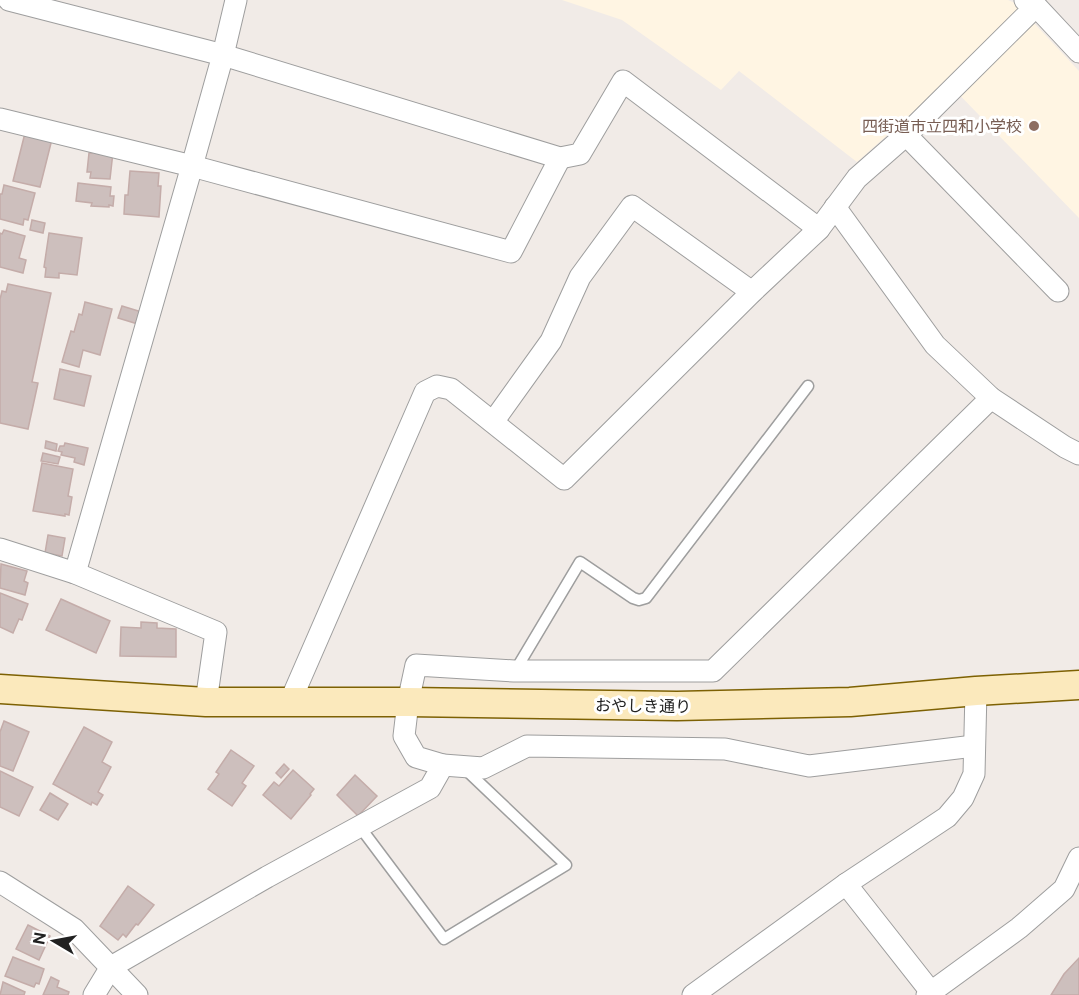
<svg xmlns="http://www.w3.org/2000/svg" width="1079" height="995" viewBox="0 0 1079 995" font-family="'Public Sans','Noto Sans JP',sans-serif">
<rect width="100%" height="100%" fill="#f1ebe7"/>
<path fill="#fff5e3" d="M562,0H1008L1015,3L1079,71V218L947,82L857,162L739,71L721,90L622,20Z"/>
<g fill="#cdbfbd" stroke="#c4aca9" stroke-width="1.5">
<path d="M25,133L52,139L40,187L13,181Z"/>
<path d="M93,148L113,152L110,179L90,178L91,172H87L89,153H92Z"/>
<path d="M130,171L159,173L158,186H161L159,217L124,214L125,195H128Z"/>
<path d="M78,183L111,187L110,196H114L113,206L109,205V207L91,206L92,203L76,201Z"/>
<path d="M4,185L35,193L28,220L24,219L23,225L0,219V194H2Z"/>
<path d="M32,220L45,223L43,233L30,230Z"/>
<path d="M4,230L25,236L19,258L26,260L23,273L0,267V233L2,234Z"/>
<path d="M49,233L82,238L77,275L59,273V278L45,277L46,268L44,267Z"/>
<path d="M8,284L51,293L32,382L38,383L28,429L0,423V299L2,291L6,292Z"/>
<path d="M85,302L112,309L100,355L83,350L79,367L62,362L71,331L74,332L79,314L82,315Z"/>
<path d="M122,306L145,313L141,325L118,318Z"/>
<path d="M60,369L91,376L84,406L54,399Z"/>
<path d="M46,441L57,444L56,451L45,448Z"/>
<path d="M65,443L88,448L84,465L74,462L75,458L61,455L62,452L58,451L60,446H64Z"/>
<path d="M43,453L60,457L58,464L41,461Z"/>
<path d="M42,463L73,469L68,496L72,497L69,515L65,514V516L33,511Z"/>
<path d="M48,535L65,538L62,556L45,553Z"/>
<path d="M1,564L27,571L24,581L28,583L25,595L0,588Z"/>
<path d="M0,593L28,604L22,620L19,619L13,633L0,627Z"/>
<path d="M61,599L110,621L96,653L46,630Z"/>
<path d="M141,622L157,623V628L176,629V657L120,656L121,627L141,628Z"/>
<path d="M4,721L29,732L13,771L0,766V732Z"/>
<path d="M84,727L112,742L102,762L111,767L98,792L103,795L97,805L92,802L91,805L53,784Z"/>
<path d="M231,750L254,766L242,783L246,786L232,806L208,789L219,774L216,772Z"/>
<path d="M284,764L289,769L281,778L276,773Z"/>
<path d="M293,770L314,789L310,794L311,795L291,819L263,795L274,782L279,786Z"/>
<path d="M0,771L33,787L19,816L0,807Z"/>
<path d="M355,775L377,796L358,816L337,795Z"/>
<path d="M50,793L68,804L58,820L40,810Z"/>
<path d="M128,886L154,905L138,925L136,924L126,937L123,934L118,940L100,926Z"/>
<path d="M28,925L50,936L39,960L16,949Z"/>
<path d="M13,957L44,969L39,984L36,983L34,987L5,976Z"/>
<path d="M1079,958V995H1051L1064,974Z"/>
<path d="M51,977L59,981L57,987L69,992L68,995H43Z"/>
<path d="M3,982L25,992L24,995H0Z"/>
</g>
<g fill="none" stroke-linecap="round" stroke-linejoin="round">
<defs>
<g id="lane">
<path d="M515,671L580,562L633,598L639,600L646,598L808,386"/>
<path d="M360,827L444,939L566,865L465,769"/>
</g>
<g id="street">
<path d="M9,0L223,55L560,158L580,154L623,81L819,229"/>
<path d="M1025,0L1036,6L1079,52"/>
<path d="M0,119L192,166L511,252L560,158"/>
<path d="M906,135L1058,291"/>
<path d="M835,207L935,345L991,398L1065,447L1079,454"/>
<path d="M493,422L551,341L580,277L632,206L752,292"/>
<path d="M0,549L75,573L216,632L206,702"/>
<path d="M75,573L192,166L223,55L236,0"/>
<path d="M290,702L425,392L437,386L451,389L564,479L752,292L819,229L857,178L906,135L1036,6"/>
<path d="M443,765L483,768L527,746L725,749L809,766L974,746"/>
<path d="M0,882L74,929L137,995"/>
<path d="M846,884L931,992"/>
<path d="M94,995L111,967L267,877L430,788L443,765L416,757L404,736L408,702L416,665L514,671H713L991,398"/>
<path d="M693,995L846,884L947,817L963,798L974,774L976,691"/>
<path d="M927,995L1019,928L1064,889L1079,858"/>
</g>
<path id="secondary" d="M0,689L206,702H408L677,706L850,702L976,691L1079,685"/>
</defs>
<use href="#lane" stroke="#9e9e9e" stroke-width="13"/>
<use href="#street" stroke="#9e9e9e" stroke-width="23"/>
<use href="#secondary" stroke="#7d6103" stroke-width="31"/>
<use href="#lane" stroke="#fff" stroke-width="10"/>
<use href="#street" stroke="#fff" stroke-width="21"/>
<use href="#secondary" stroke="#fbe9bc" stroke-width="28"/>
</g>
<circle fill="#8d6e63" stroke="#fff" stroke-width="2" cx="1034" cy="126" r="6"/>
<g text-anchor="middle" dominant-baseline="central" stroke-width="6" stroke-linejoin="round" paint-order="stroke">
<g font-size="16" fill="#785e54" stroke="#fff" text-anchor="end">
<text x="1022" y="126">四街道市立四和小学校</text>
</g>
<g font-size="16" fill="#212121" stroke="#fff">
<text transform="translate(643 706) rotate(1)">おやしき通り</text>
</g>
</g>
<g transform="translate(54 941) rotate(280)" stroke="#ffffff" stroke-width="4.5" paint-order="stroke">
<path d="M0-4.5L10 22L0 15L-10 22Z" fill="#212121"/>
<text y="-9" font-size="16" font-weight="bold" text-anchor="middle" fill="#212121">N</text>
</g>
</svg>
